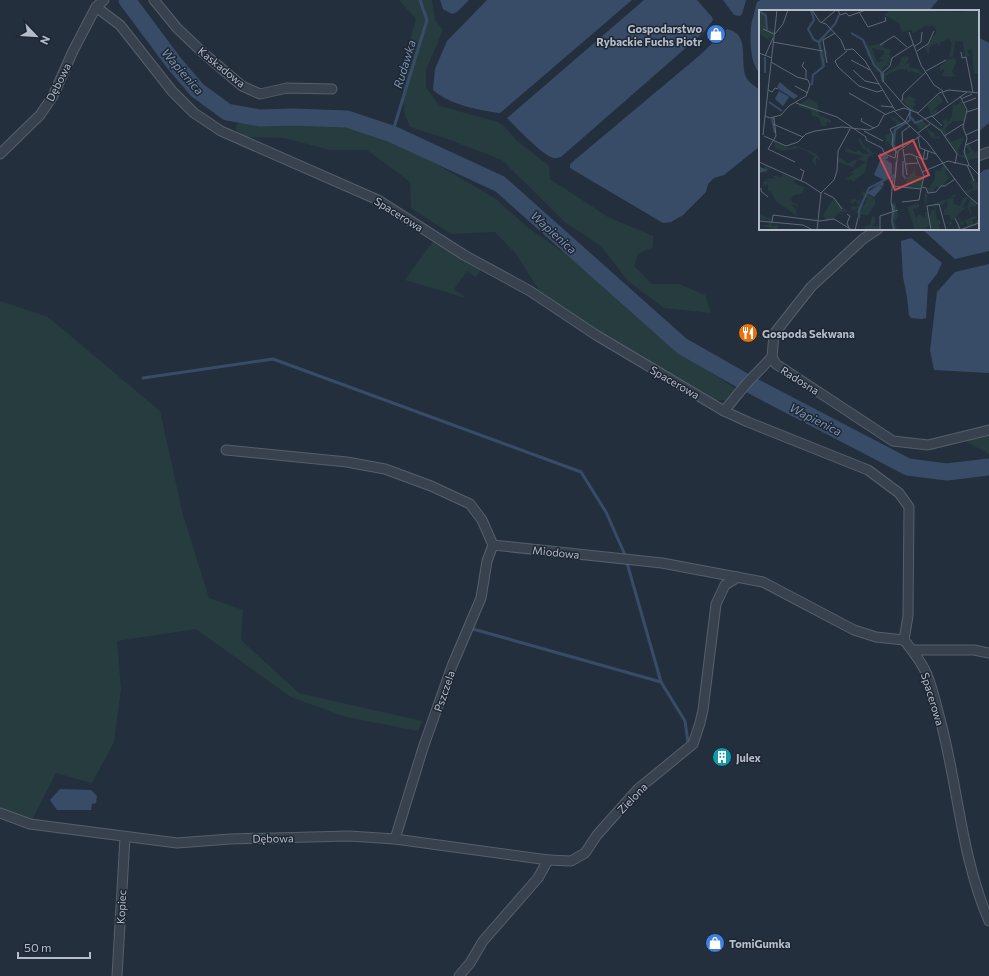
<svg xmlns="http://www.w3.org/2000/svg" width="989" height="976" viewBox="0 0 989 976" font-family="Commissioner,sans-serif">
<rect width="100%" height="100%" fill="#242f3e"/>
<g fill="#263c3f">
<path d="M399,0H432L435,20L443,30L426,70V88L440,106L498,122L505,127L516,140L549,166L550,179L608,217L653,236V247L638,254L634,266L652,284H679L705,295L711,313L664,308L628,281L601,246L565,222L502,160L448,139L410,127L404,112L402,70L416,19Z"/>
<path d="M239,120L257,123H329L374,133L440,166L496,199L527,227L583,266L670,344L736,389L726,400H711L596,332L539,290L516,254L495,232L451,234L411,208L410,182L367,150H330L284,138L245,137L235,129Z"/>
<path d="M434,240L482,268L476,277L467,271L454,289L466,298L405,280Z"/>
<path d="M0,301L48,317L160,411L183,515L209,598L243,610L241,640L299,693L422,721L418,731L346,717L291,697L196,629L117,641L121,689L114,742L92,783L56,773L30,824L0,813Z"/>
<path d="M989,434V454L965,441Z"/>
</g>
<g fill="#394c67">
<path d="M440,0H469L457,12L452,14L443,9Z"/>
<path d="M487,0H632L500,113C477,110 451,105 433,90L435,69L447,41Z"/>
<path d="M644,0H697L712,17L713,20L704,32L561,157C558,158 556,158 554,158C544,157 515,126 507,118Z"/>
<path d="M723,0H746L742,14L740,16L734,15Z"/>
<path d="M761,0H938L929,11H760V73C750,65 750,39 751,27C752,19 755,10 757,2Z"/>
<path d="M727,29C751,34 739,61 746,77C749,83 755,86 760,90V146L724,175L714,178L708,184L706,192L683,215L671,222L663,223L570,168V164L700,55Z"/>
<path d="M978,37L989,43V123L978,132Z"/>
<path d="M989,169V251L955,259L922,229H978V175L984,170Z"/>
<path d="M911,238L942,263L937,274L928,285L926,318L922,319L911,318L909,315L907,297L903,277L901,241Z"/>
<path d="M989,264V373L934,370L930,350L937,292L955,272Z"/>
<path d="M60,789L91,790L97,796L96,803L92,804L91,810H57L50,800Z"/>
</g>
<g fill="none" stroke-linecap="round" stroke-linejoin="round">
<g stroke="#394c67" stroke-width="3">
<path d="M392,134L427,20L420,0"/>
<path d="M143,378L273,359L581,472L606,512L625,555"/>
<path d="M627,563L661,682L685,721L688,742"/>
<path d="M473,629L661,682"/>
</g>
<path stroke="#394c67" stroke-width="17" d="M127,0L174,63L197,90L227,112L260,118L293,117L347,119L392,134L500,184L682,346L747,383L908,467L947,472L989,467"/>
<defs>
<g id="street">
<path d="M154,0L177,28L201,51L242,86L260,94L287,88L332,89"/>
<path d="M96,7L120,25L172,91L194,113L221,131L378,200L464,255L530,291L596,335L724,411L748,422L868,470L899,493L909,507L908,616L904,640C912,650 922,662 927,675C933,689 936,705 940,719C958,785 961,857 989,921"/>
<path d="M0,154L40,115L53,96L73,51L96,7L104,0"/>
<path d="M978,156L989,152"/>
<path d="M878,229L863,239L811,287L774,334L772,357L776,364L893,441L928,445L989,430"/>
<path d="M724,411L747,383L772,357"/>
<path d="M226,450L347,462L385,469L431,486L470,504L482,520L493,545L662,563L763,582L854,630L876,637L904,640"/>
<path d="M913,650H974L989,653"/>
<path d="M0,813L30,824L177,843L230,839L349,836L395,839L548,860"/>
<path d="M395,839L423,748L452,666L481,598L487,561L493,545"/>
<path d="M117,976L125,837"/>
<path d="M459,976L470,963L483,941L538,878L548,860L571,861L585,853L597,835L638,789L693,744L700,723L703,710L716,604L725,585L738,577"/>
</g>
</defs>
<use href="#street" stroke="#565f6c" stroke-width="11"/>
<use href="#street" stroke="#38414e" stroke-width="9"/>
</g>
<defs>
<symbol id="shop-disc" viewBox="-11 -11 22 22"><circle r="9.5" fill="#3f7fe0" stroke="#1d2633"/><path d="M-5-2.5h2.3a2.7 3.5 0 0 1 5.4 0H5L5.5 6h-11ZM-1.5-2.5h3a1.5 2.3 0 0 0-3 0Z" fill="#fff"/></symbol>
<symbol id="restaurant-disc" viewBox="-11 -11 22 22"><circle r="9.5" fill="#e8710a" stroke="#1d2633"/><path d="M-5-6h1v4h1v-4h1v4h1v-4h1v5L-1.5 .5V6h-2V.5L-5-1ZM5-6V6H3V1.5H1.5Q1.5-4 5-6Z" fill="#fff"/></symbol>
<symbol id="building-disc" viewBox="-11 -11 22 22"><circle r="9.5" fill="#0f9aa8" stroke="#1d2633"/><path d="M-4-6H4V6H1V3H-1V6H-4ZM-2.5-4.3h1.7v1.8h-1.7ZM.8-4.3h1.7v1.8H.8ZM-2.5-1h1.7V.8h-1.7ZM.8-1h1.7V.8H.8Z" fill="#fff"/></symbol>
</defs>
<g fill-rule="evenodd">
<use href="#shop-disc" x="705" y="23" width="22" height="22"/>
<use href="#restaurant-disc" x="737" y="322" width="22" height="22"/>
<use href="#building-disc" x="711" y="746" width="22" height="22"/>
<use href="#shop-disc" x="704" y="932" width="22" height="22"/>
</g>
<g text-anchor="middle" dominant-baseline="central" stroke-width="3" stroke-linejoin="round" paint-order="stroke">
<g font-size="11" font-weight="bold" fill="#b4bcc9" stroke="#1d2633" text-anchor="start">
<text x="702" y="28" text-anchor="end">Gospodarstwo<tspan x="702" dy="13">Rybackie Fuchs Piotr</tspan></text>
<text x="762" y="333">Gospoda Sekwana</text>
<text x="736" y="757">Julex</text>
<text x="729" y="943">TomiGumka</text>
</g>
<g font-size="11" fill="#b4bcc9" stroke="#1d2633">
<text transform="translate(222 67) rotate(39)">Kaskadowa</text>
<text transform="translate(58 82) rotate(-63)">Dębowa</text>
<text transform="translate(399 214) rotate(32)">Spacerowa</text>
<text transform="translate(800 380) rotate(32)">Radosna</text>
<text transform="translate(675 382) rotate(30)">Spacerowa</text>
<text transform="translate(556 552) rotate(6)">Miodowa</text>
<text transform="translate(444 691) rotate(-71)">Pszczela</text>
<text transform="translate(933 699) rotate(73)">Spacerowa</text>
<text transform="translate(632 798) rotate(-46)">Zielona</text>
<text transform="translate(273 838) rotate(-1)">Dębowa</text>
<text transform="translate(121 907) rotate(-87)">Kopiec</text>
</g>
<g font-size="12" font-style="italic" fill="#7c92b1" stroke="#1d2633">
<text transform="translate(404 64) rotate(-73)">Rudawka</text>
<text transform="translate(183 71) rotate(49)">Wapienica</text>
<text transform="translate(554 232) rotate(42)">Wapienica</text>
<text transform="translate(816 419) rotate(27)">Wapienica</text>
</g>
</g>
<g transform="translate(759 10)">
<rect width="220" height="220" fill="#242f3e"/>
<path d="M0,0L8,3V18L15,21L14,28L9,27L11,31L0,23ZM51,0L54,1L56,10L50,19L55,28L58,30L71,19L62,28L63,33L60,34L64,45V35L72,48L67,43L65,57L64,52V56L62,57L59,32L54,29L48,19L54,10ZM131,0L203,2L217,0L220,4V64L215,63L213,39L208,41L212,46L206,47L204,32L196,31L194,46L190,48L193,33L190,29L181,32V36L178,33L171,37L170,45L166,38L177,23V18L171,14L170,17L168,15L154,23L152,20L143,22L140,13L125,5ZM110,31L108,34L110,36L127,32L123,37L133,40L130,43L133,51L129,48L132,53L128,52L130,56L127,55L123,59L124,64L140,55L143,47L148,46L150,49L146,55L151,52L150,57L160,60L166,66L152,61L148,63L149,60L141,59L126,66L128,72L124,67L122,71L121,61L115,63L119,59L108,45L107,33ZM113,38L125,41V44L120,48L124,51L118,52ZM196,48L197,53L193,61L197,67L183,66L186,58L181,61V57L189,49ZM180,84L184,91L172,102L178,99V103L171,106V100L168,96ZM150,86L157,89L154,93L158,94L153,98L160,102H154L146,93L144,90ZM50,88L59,94L60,105L72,110V113L68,112L67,116H63L60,108L52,105L53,101L38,96ZM202,91L207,101L205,111H194L186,119L188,127L192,132L202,128L205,129L199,140L200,145H205L206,139L208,144L211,143L207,135L210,134L215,143L220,140L219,148L210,150L199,146L182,121L167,109L183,119L185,115L183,112L187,108L189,112L193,106L194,94L197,96ZM127,104L137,109L144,114H148L138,118L136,140L128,131L126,140L127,128L125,125L133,123L138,113ZM152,108H155L157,112L163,110L168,115V119L175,123L176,128L180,125L181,128L176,129L172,127L166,117L161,120ZM101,128L108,140V136L113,143L119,142L109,147L106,162L94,172L93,170L86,169L95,164L91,163L107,152L99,149L94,157L78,152L79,146L89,153L105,146L86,142L88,138L96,142L101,140L103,144H111L104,138L99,130ZM15,131L29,138L35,137L33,135L43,138L57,144L63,151L57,148V156L53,151L55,146L49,142L40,138L23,141L16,138ZM185,153L189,160L186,161L190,168L185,174L186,176L175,178V181L169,183L167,196L165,185L176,169V160L181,161ZM155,154L157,166H165L162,179L154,177L147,179L148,168L155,161ZM6,155L12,158L7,162L11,165L23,167L24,164L38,169L33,172L45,177L43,184L35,185L32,189L33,192L38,194L39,196L32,194L36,199L40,200H36L38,206L17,191L11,180L9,182V174L6,176H4L5,171H11L5,169L17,168L2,161L0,163V157L6,159ZM209,155L217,172L220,173L219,179L212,181L209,186L205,181L214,179L213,174L209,173L214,169ZM104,181L116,189V195L109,205L99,204L96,200L99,201V198L92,201L93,197L101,196L97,191L93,194L91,191L94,189L101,191L104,189L101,193L105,196L108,186L104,187V183L99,186ZM194,184L198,186L194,187L195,194L201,196L204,188L209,187L203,198L208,197L212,188L218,193L216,195H217L218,196L211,197L213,207L217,206L218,208L213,210L215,214L220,208V213L199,220H193L194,214L190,215L189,211L190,213L192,211L196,220L199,215L198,212L201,214L200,219L209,216L206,211L202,216L198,205L193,211L190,205H185V200L189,197L188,190L183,196H176L178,210H181L182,214H180L181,220H172L171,215L164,220H156L148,197L160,193V197L154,199L157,208L160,204L166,208V202H169L171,207L172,200H175L176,186V193L192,188ZM208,197L213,207L202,212L199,204ZM75,188L88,202H80L86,205L79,203L75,209L67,211L64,205ZM136,190L139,206L136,212L138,220H134L132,213V192L134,193ZM0,204L13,209L12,216L19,215V220L0,215H10L9,209L2,211ZM113,206L116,207V213L113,216H119L121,220H105L107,216L111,215Z" fill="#263c3f" fill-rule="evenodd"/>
<path d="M21,72L30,80L39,86L35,89L21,80L18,77ZM20,81L30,87L24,96L16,89ZM120,143L129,146V149H126L133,154V164L125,170L115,165L122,148ZM123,172L125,173L124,177L121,175L123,178L115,187L108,183Z" fill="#394c67"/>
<path fill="none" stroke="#394c67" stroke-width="2" d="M52,0L55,10L49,19L55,30L60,32L65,56L54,65L53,75M0,1L7,6L8,20M92,23L104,30L115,55L122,62L124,72M60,32L76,14L80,5M6,47V63M10,92L23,101M15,107L13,110L16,123M152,107L156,113L164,110M138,143L134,134L136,120L151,110V100M144,151V165L147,169M0,158L6,160L0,162M136,168L137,152M133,194L135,197L133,211L135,220M100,208V200L110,178L135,165"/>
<path fill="none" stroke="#5e6776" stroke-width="1" d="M53,0L61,12L67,14L82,30L86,40L94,39L106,51L136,100M79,0L81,5L87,3L90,6L107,0M100,2L109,17L127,11L126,7M63,12L77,0M4,19L15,24M150,22L162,55L175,75L184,81M16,24L24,14L29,0M14,32L64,41M121,35L135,26L148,37M156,36L162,32L163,22M88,41L76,51L79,57L100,76L118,82L124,80M158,41L169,34L175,21M202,42L203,48L207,47L214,82M0,43L13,48M6,46L14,28M92,50L111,60M45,52L43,56L47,60V69M68,53L64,30L76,23M94,60L106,71L120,74M167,61L187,50M124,71V62L131,56L133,48L155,34M124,71L145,95L152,100M36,76L49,83M9,80L13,82L16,78L19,79M183,82L189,93M90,83L126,104M201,86L208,100L204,117L208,128L205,142L210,155M202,89L213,84M143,91L144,84L167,62M37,93L78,107L107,127V130L123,138L126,144L136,148L137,142L133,135L134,126L131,119L146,112L151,102M204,93L217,88M122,96L134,97M135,101L168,132L207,184L220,195M136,101L145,98L159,103L180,83L190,80L220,83M208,102L220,98M158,103L182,121L198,144L196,154M6,106L11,108L22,105L30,96L47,86L51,75L49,70L38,67L12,52M173,106L183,116M15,108L17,126L9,139L36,152M103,108L102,111L115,118M165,109L176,105L208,82M14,114L44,127M105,121L124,131M159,123L171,114M4,125L18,0M207,125L220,119M5,126L27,136L39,132L47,124L56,121L83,117L110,120L119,116L125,105L135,101M185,126L204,114M159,127L161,138L177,144M207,135L220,129M144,138L143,122L151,116M144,139L148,165M145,145L151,144L164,149L166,140M164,149H168L169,141M0,152L47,173L62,183M147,154L159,153M208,155L215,171M41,159L45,161L42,171M163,162L189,151L211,156L220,165M133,176L162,179L165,166L157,147M135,177L139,141L161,126M163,177L167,178L169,183L177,182L182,176H186L196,169M2,178V181L9,187M65,183L75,188L83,199M143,192L160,190L162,179M134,201L132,192L134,167M88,204L91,206L88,213L90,218M196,208L201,219M0,211L44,215L54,220M61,211L75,209L93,220M13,212L14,205L61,211M58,220L62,183L75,170L78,161L79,141L91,119M96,220L99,208M121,220V206L139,200M172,220L168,196L180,194L187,220M201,220L220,213"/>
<path fill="#ce4d50" fill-opacity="0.15" stroke="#ce4d50" stroke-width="2" d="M154,130L170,165L136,180L120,146Z"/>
<rect width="220" height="220" fill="none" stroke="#b4bcc9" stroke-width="2"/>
</g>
<g transform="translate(36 36) rotate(115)" stroke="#1d2633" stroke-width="3" paint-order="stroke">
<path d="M0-3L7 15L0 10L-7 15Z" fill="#b4bcc9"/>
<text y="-6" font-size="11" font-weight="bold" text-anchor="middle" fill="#b4bcc9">N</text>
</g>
<path d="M18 952v6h72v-6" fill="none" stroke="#b4bcc9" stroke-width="2"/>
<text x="24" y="952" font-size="12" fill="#b4bcc9" stroke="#1d2633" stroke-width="3" paint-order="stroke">50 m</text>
</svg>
